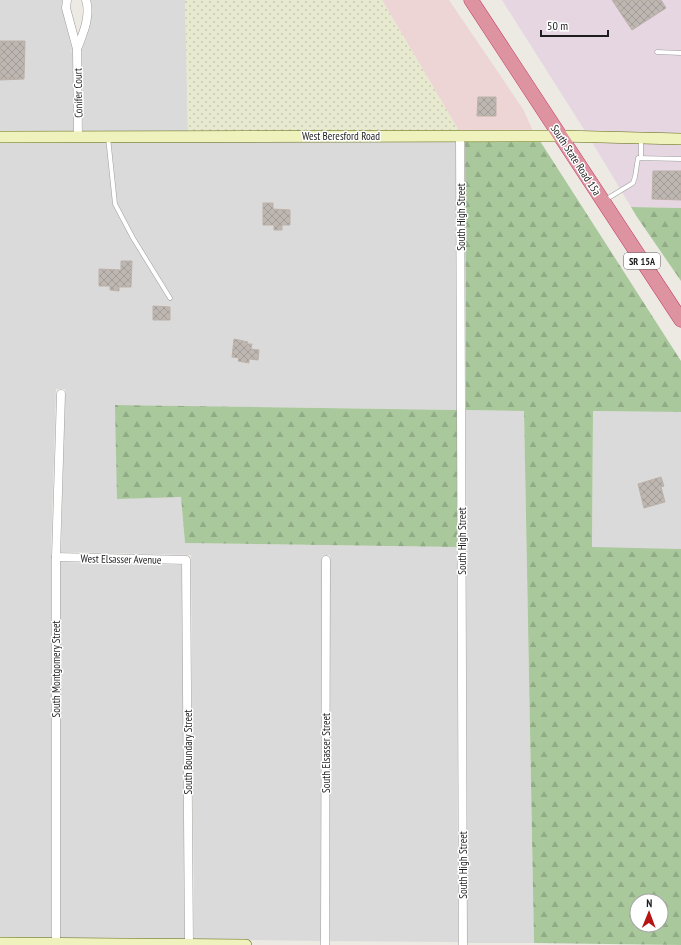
<svg xmlns="http://www.w3.org/2000/svg" width="681" height="945" viewBox="0 0 681 945" font-family="'PT Sans Narrow',sans-serif">
<defs>
<pattern id="farmland-dots" width="8" height="8" patternUnits="userSpaceOnUse"><rect width="8" height="8" fill="#e8ead0"/><path d="M2 2h.1M6 6h.1" fill="none" stroke="#c7c8b2" stroke-width="1.8" stroke-linecap="round"/></pattern>
<pattern id="forest-firs" width="22" height="20" patternUnits="userSpaceOnUse"><rect width="22" height="20" fill="#a9c89c"/><path d="M5 1l3.5 6h-7zM16 11l3.5 6h-7z" fill="#91ab86"/></pattern>
<pattern id="building-cross-hatch" width="8" height="8" patternUnits="userSpaceOnUse"><rect width="8" height="8" fill="#bdb6b1"/><path d="M0 0l8 8M0 8l8-8" fill="none" stroke="#a29c98"/></pattern>
</defs>
<rect width="100%" height="100%" fill="#edeae4"/>
<g fill="#dbdada">
<path d="M0,0H62V9L72,49L71,52H73L74,132H0Z"/>
<path d="M91,0H185L188,132H83L82,50L90,21L92,8Z"/>
<path d="M456,141L457,410L116,405L181,497L185,543L457,547L458,942L330,941V555L322,556L321,941L194,939L191,555L61,552L65,389H56L51,552V938H0V142Z"/>
<path d="M466,410L524,411L534,943H467Z"/>
<path d="M593,411L681,412V549L592,548Z"/>
<path d="M60,562L182,565L185,939L60,938Z"/>
</g>
<path fill="#ecd5d4" d="M382,0H449L523,109L533,131H459Z"/>
<g fill="#e5d6e2">
<path d="M502,0H681V134L585,131Z"/>
<path d="M592,142L681,145V208L631,207Z"/>
</g>
<path fill="url(#farmland-dots)" d="M185,0H382L459,131L188,132Z"/>
<g fill="url(#forest-firs)" fill-rule="evenodd">
<path d="M465,141H540L681,361V412L593,411L592,547L681,549V945L534,943L524,411L466,410ZM637,901H661V925H637Z"/>
<path d="M631,207L681,208V281L637,217Z"/>
<path d="M115,405L457,410V547L185,543L181,497L117,499Z"/>
</g>
<g fill="url(#building-cross-hatch)" stroke="#bdb1a8">
<path d="M612,0H661L666,8L632,30Z"/>
<path d="M0,41H25L24,79L0,80Z"/>
<path d="M478,97H496V116H477Z"/>
<path d="M653,171H681V200L652,199Z"/>
<path d="M263,203H273V209L290,210V225H282V230H274V225H263Z"/>
<path d="M121,261H132L131,287H119V291L110,290V286H99V269L121,270Z"/>
<path d="M153,306L170,307V320H153Z"/>
<path d="M234,339L248,342L247,344H252L251,349L259,350L258,360L249,359V363L238,361L239,358L232,357Z"/>
<path d="M661,477L664,486L661,487L665,502L644,508L638,484Z"/>
</g>
<g fill="none" stroke-linecap="round" stroke-linejoin="round">
<defs>
<g id="lane">
<path d="M657,52L681,53"/>
<path d="M108,137L115,204L133,238L170,298"/>
<path d="M641,158V139"/>
<path d="M605,200L633,183L635,177L638,158L681,159"/>
</g>
<g id="street">
<path d="M67,0L66,8L77,49L78,137"/>
<path d="M77,49C83,34 91,16 86,0"/>
<path d="M460,136L463,945"/>
<path d="M56,557L186,560L189,944"/>
<path d="M56,943V557L61,394"/>
<path d="M325,945L326,560"/>
</g>
<g id="secondary">
<path d="M0,137L560,136L681,139"/>
<path d="M0,943L246,945"/>
</g>
<path id="highway" d="M471,0L681,320"/>
</defs>
<use href="#lane" stroke="#9e9e9e" stroke-width="5"/>
<use href="#street" stroke="#9e9e9e" stroke-width="9"/>
<use href="#secondary" stroke="#5e6810" stroke-width="12"/>
<use href="#highway" stroke="#c63666" stroke-width="15"/>
<use href="#lane" stroke="#fff" stroke-width="4"/>
<use href="#street" stroke="#fff" stroke-width="8"/>
<use href="#secondary" stroke="#eff2bc" stroke-width="11"/>
<use href="#highway" stroke="#dd93a0" stroke-width="14"/>
</g>
<g text-anchor="middle" dominant-baseline="central" stroke-width="3" stroke-linejoin="round" paint-order="stroke">
<rect fill="#fff" stroke="#616161" stroke-width="1" x="624" y="253" width="36" height="16" rx="3"/>
<g font-size="10" font-weight="bold" fill="#1d1d1d">
<text x="642" y="261">SR 15A</text>
</g>
<g font-size="11" fill="#1d1d1d" stroke="#fff">
<text transform="translate(78 93) rotate(-91)">Conifer Court</text>
<text x="341" y="136">West Beresford Road</text>
<text transform="translate(576 160) rotate(57)">South State Road 15a</text>
<text transform="translate(461 217) rotate(-90)">South High Street</text>
<text transform="translate(462 541) rotate(-90)">South High Street</text>
<text transform="translate(121 559) rotate(1)">West Elsasser Avenue</text>
<text transform="translate(56 669) rotate(-90)">South Montgomery Street</text>
<text transform="translate(188 752) rotate(-90)">South Boundary Street</text>
<text transform="translate(326 753) rotate(-90)">South Elsasser Street</text>
<text transform="translate(463 865) rotate(-90)">South High Street</text>
</g>
</g>
<g transform="translate(649 913) rotate(1)"><circle r="19" fill="#ffffff" stroke="#a5a5a5"/>
<path d="M0-3L7 15L0 10L-7 15Z" fill="#b51514"/>
<text y="-6" font-size="11" font-weight="bold" text-anchor="middle" fill="#1d1d1d">N</text>
</g>
<path d="M541 30v6h67v-6" fill="none" stroke="#1d1d1d" stroke-width="2"/>
<text x="547" y="30" font-size="12" fill="#1d1d1d" stroke="#ffffff" stroke-width="3" paint-order="stroke">50 m</text>
</svg>
